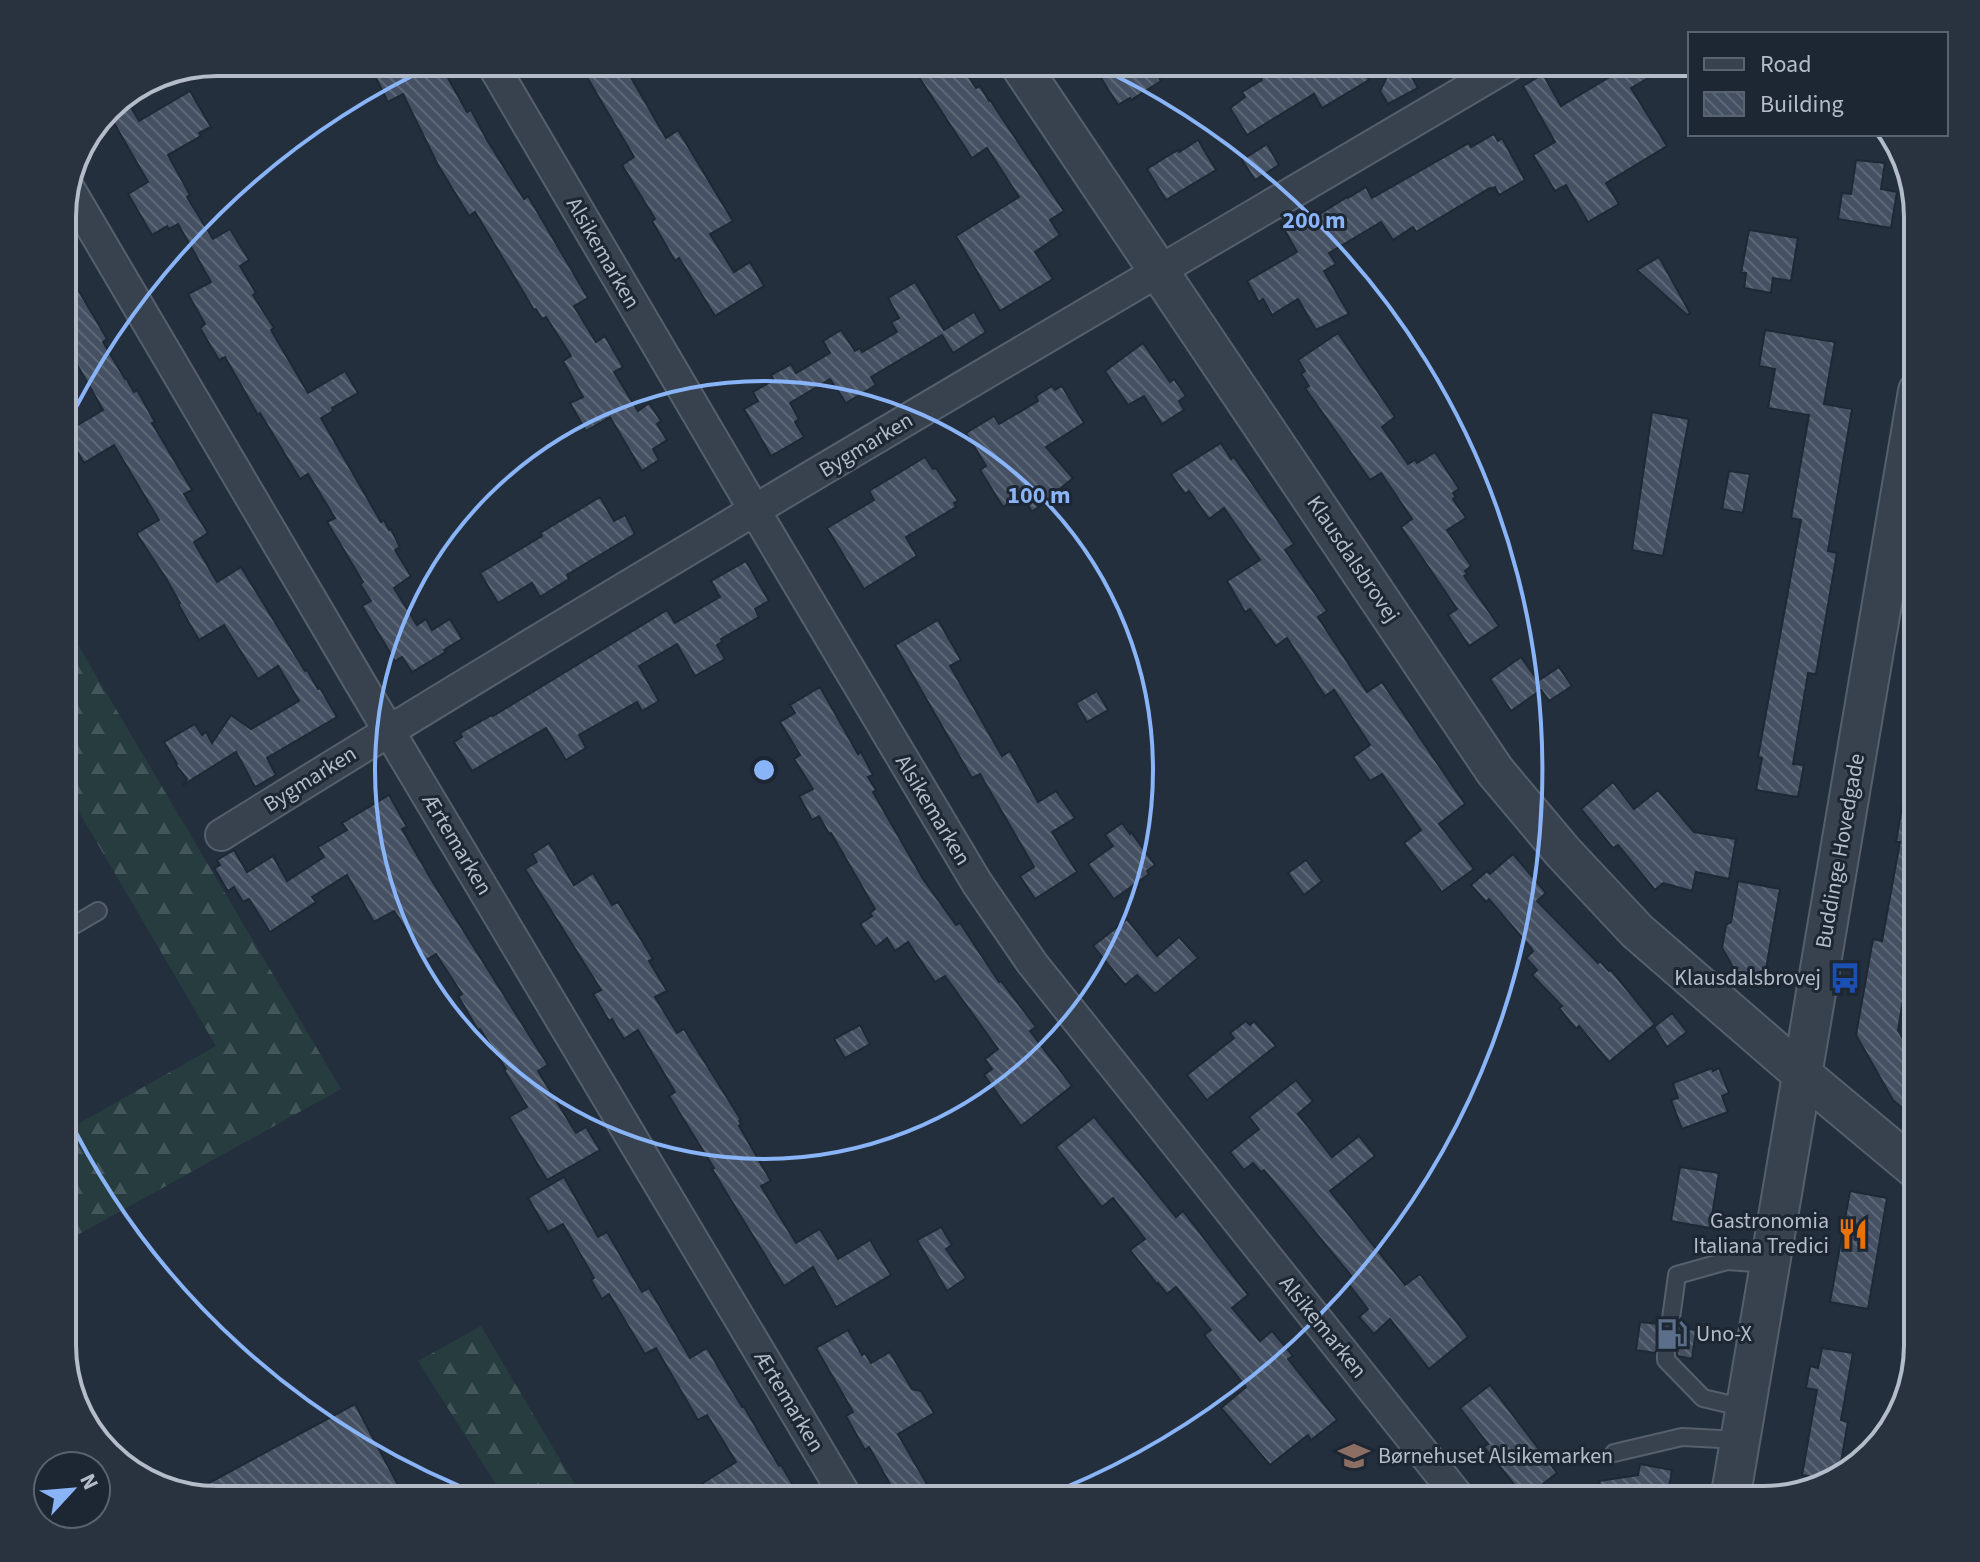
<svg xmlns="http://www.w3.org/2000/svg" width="1980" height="1562" viewBox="0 0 1980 1562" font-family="'Source Sans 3',sans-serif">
<defs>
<pattern id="forest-firs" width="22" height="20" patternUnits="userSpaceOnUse" patternTransform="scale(2)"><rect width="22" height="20" fill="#263c3f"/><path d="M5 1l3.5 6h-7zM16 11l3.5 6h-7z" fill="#435659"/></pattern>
<pattern id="building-back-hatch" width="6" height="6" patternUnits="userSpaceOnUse" patternTransform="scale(2)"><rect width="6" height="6" fill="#455162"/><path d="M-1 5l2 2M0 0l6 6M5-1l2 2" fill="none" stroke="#5d6877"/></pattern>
</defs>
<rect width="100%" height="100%" fill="#242f3e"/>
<g fill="url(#forest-firs)">
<path d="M62,618L341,1089L63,1243L62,1133L216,1046L62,783Z"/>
<path d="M481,1326L584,1500H506L418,1361Z"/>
</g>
<g fill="url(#building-back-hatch)" stroke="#1f2835" stroke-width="2">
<path d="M368,62H439L467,112L471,110L487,140L524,199L528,196L588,298L574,306L596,342L605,336L623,367L614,372L638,411L649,403L661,421L657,424L667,440L653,449L659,460L642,471L610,417L586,431L570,403L583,397L563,361L571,356L546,317L542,319L536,309L534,310L475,212L469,216L438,165L403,94L388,102Z"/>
<path d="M578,62H622L666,138L678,130L733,221L710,234L734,272L750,262L764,286L715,316L679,258L675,261L652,221L655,219L622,165L634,157Z"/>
<path d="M909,62H959L976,88L980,86L989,101L990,100L1064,211L1050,220L1060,235L1035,252L1053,279L1000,311L956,236L1019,197L987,148L972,158Z"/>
<path d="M1091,62H1149L1161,81L1131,100L1130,98L1118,105Z"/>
<path d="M1251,62H1358L1369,80L1322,108L1314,94L1247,135L1230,108L1245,97L1242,92L1262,80Z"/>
<path d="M1394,62H1403L1418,88L1388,104L1380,91Z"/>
<path d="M1605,62H1676L1631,88L1667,146L1606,183L1619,204L1588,222L1566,185L1555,191L1533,155L1555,142L1523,86L1543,74L1561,106L1613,75Z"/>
<path d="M190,91L211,127L199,133L201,136L168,155L190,195L187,197L213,239L230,229L249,260L240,266L256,293L253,295L274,328L271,330L308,393L345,371L358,393L332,408L333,411L321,418L381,522L384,520L389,530L391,529L400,547L395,550L411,576L394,588L417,625L426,619L432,630L450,619L462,639L444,650L446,652L412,672L402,657L395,661L362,606L371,601L360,584L363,582L327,522L335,518L308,474L300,479L260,413L258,415L225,357L219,360L200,328L205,324L188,294L211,282L178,224L169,229L167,226L152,235L128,194L148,182L107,111L114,101L125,97L139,121Z"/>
<path d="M1494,134L1498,141L1502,138L1525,180L1499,195L1495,187L1491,189L1490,188L1416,232L1413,227L1393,240L1381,222L1329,253L1336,264L1324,271L1349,314L1316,330L1298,299L1272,315L1263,299L1259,302L1247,281L1297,252L1281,224L1304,210L1310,220L1347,197L1348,198L1366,187L1372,198L1469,143L1471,147Z"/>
<path d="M1198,140L1216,170L1166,200L1147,169L1166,157L1178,150L1179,152Z"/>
<path d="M1267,144L1279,165L1255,180L1242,160Z"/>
<path d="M1856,160L1885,163L1881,189L1897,192L1891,228L1838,219L1842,193L1851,194Z"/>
<path d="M1749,230L1798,238L1791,281L1773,278L1771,293L1744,288L1746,273H1741Z"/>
<path d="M1659,257L1690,313L1687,315L1637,270Z"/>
<path d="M62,262L107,339L103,342L125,379L126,378L134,392L137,390L155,422L152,423L192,490L184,494L208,533L194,542L217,582L241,567L305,671L307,670L318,689L320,688L337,717L267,758L276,775L255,787L236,752L183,785L187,779L176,765L177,764L164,742L195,724L202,735L206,732L212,743L231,715L251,729L299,701L278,666L258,679L224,625L199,640L178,604L180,603L167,580L138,536L137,533L159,520L114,445L84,463L66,432L103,410L72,356L62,362Z"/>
<path d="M915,282L944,330L974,312L986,332L953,353L942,335L871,377L876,385L846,403L830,379L790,403L799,419L795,422L804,437L771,456L744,409L758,401L753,392L774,380L771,375L791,364L796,373L830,353L823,341L841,330L855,351L860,348L862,352L897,332L891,322L899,318L888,298Z"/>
<path d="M1765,330L1835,342L1824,404L1852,409L1828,551L1837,553L1816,674L1808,673L1793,764L1804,765L1798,797L1756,790L1762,758L1758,757L1801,520L1791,518L1809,415L1768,408L1775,369L1759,366Z"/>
<path d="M1338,333L1395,417L1382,427L1408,464L1415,460L1417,463L1435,452L1459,489L1453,493L1456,497L1453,499L1466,518L1447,530L1471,566L1465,571L1468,574L1464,576L1499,626L1469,646L1448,615L1457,609L1401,527L1412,519L1381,473L1370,480L1305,388L1309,386L1301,374L1305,371L1298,360Z"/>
<path d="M1143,343L1170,382L1174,379L1186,396L1179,401L1184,410L1162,424L1144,396L1128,405L1105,371Z"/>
<path d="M1052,386L1055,390L1062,386L1084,423L1046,447L1073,478L1032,512L1022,495L1003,507L980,470L986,466L966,433L994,416L999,424L1038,401L1036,396Z"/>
<path d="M1652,412L1689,419L1663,556L1632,550Z"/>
<path d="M1221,443L1231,459L1234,457L1294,544L1285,550L1327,611L1318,617L1367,692L1382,682L1465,804L1439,824L1474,869L1442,892L1404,843L1421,830L1382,774L1370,781L1353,757L1370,745L1334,690L1325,696L1287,638L1276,646L1250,609L1245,612L1227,581L1260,560L1224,508L1209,519L1189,491L1185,494L1171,474Z"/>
<path d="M925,457L933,469L936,468L958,501L954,503L956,507L906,537L917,556L864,589L827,528L874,500L869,491Z"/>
<path d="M1729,471L1750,474L1743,513L1722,509Z"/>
<path d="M600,497L614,521L625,515L635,534L567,575L569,579L540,597L532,583L498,603L480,573L542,536L540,533Z"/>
<path d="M746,561L769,601L755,609L759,617L721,639L722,642L717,645L725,659L695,676L677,644L639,666L659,701L642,711L637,702L579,735L586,748L566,760L546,728L472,771L454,742L462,737L460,733L492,715L493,716L667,610L675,623L720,597L711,581Z"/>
<path d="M938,620L961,660L950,666L1002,756L1010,751L1038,802L1056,791L1075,818L1052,832L1077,872L1035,899L1020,876L1034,867L980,774L972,778L895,645Z"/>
<path d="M1521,657L1538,681L1559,667L1572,686L1549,701L1541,690L1511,711L1490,679Z"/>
<path d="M820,687L858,754L861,752L873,775L868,777L876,790L873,792L923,879L956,925L960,923L999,982L1001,981L1036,1027L1030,1031L1072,1086L1021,1126L984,1075L992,1069L985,1059L998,1049L945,976L935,982L908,942L895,951L887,938L876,947L860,924L872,916L870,913L875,909L831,833L829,834L819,816L812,820L799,796L813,789L794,759L800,755L780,722L795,713L790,705Z"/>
<path d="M1097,691L1108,710L1087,722L1076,703Z"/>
<path d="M1907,777L1918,778V926H1916L1898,1030L1918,1065V1122L1893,1100L1856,1035L1873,939L1882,941L1900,842H1896Z"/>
<path d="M1613,782L1634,809L1658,790L1694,832L1736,839L1729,879L1696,872L1692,891L1663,883L1655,890L1618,845L1613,848L1581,809Z"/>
<path d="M389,795L407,827L402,829L431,879L548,1065L538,1071L576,1133L586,1127L600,1150L547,1180L509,1117L527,1107L504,1070L506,1069L480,1029L478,1030L458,996L462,994L436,954L426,960L394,911L374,922L347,875L312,897L316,902L270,932L249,899L243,902L234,887L228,891L214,868L220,865L217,860L234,850L247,872L273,856L287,881L324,857L318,847L347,830L342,823Z"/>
<path d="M1122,823L1130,834L1131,832L1155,865L1147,871L1149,874L1114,899L1088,864L1113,846L1105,835Z"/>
<path d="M549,843L574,885L593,873L612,905L618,902L653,959L649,961L667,991L655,997L677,1033L684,1029L741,1120L739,1121L741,1124L739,1126L771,1181L761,1186L796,1243L820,1229L838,1259L870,1240L891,1275L836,1307L813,1267L784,1286L740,1215L712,1169L714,1168L669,1096L675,1092L638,1030L624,1039L612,1019L609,1021L593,994L601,990L525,869L537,862L532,854Z"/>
<path d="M1513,854L1546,893L1537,901L1598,963L1600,961L1609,971L1611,970L1655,1024L1609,1062L1579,1026L1576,1029L1559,1008L1562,1006L1532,975L1537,970L1526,958L1533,951L1531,948L1489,899L1486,902L1471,885L1487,871L1490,874Z"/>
<path d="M1306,860L1322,881L1304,895L1288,873Z"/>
<path d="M1738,881L1780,889L1766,969L1751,977L1748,973L1736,972L1722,948L1726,925L1731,922Z"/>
<path d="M1127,919L1157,956L1179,937L1198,958L1155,994L1137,975L1125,985L1093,946Z"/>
<path d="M1672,1013L1687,1032L1667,1047L1654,1027Z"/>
<path d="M1246,1021L1250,1025L1254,1021L1276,1046L1207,1100L1187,1075L1234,1038L1230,1033Z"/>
<path d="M860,1025L870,1044L845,1058L834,1039Z"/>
<path d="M1712,1068L1713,1071L1719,1068L1729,1093L1722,1096L1728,1112L1682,1129L1671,1100L1678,1098L1673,1083Z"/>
<path d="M1296,1080L1313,1101L1298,1114L1332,1157L1359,1136L1375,1156L1330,1191L1405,1285L1420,1274L1468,1337L1429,1369L1390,1319L1374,1334L1359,1317L1368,1309L1347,1282L1353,1278L1264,1170L1261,1172L1253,1163L1244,1170L1230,1152L1259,1129L1249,1117Z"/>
<path d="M1094,1117L1176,1217L1183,1211L1248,1295L1232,1308L1260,1341L1272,1331L1293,1356L1288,1359L1337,1420L1311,1440L1308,1435L1270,1465L1221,1408L1246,1387L1204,1335L1211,1330L1176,1287L1167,1294L1158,1283L1157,1284L1130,1250L1145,1239L1113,1198L1102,1207L1056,1147Z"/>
<path d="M1680,1167L1719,1173L1710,1228L1671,1221Z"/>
<path d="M564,1177L598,1237L607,1232L642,1292L649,1288L690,1358L707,1348L742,1407H744L779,1466L781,1465L802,1500H713L703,1483L736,1462L707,1415L698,1420L656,1348L645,1354L609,1294L602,1299L591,1280L594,1278L563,1224L548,1232L528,1198Z"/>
<path d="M1850,1191L1887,1198L1868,1309L1830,1302Z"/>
<path d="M941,1227L952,1245L946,1249L966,1278L947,1291L917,1240Z"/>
<path d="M1640,1322L1659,1324L1660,1331L1668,1337L1675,1336L1681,1328L1696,1330L1692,1359L1678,1356L1675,1348L1667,1343L1660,1345L1655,1353L1636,1350Z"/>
<path d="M848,1330L862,1355L865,1353L871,1363L890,1352L912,1389L921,1391L934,1413L898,1434L931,1491L916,1500H899L869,1447L865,1450L846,1416L853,1412L816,1348Z"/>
<path d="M1822,1348L1853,1353L1841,1420L1848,1422L1838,1479L1835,1481L1802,1475L1817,1390L1806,1388L1810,1366L1818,1368Z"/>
<path d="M1490,1385L1557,1473L1525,1498L1484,1447L1488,1444L1460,1408Z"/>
<path d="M355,1404L406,1500L215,1499L207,1484Z"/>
<path d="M1640,1464L1672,1470L1667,1500H1604L1599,1481L1638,1475Z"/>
</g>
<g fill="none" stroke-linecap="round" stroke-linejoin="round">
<defs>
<g id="service">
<path d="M62,932L98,911"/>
<path d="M1670,1326L1677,1275L1727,1261L1770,1264"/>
<path d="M1666,1354V1360L1703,1398L1745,1408"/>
<path d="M1614,1453L1682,1437L1740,1440"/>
</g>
<g id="minor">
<path d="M491,62L755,511L977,883L1032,963L1461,1500"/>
<path d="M68,187L362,686L848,1500"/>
<path d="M221,835C647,569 1082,317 1514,62"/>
</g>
<g id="tertiary">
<path d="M1018,62L1495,771L1563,852L1637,931L1803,1075L1918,1171"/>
<path d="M1730,1500L1918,391"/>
</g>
</defs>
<use href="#service" stroke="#565f6c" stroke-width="20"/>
<use href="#minor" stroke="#565f6c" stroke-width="34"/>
<use href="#tertiary" stroke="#565f6c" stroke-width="42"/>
<use href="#service" stroke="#38414e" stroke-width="16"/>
<use href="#minor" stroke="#38414e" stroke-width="30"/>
<use href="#tertiary" stroke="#38414e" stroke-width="38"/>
</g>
<g fill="none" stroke="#8ab4f8" stroke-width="4">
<circle cx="764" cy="770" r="389"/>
<path d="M492 1499A778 778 0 0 1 65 1111M65 429A778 778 0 0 1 441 62M1087 62A778 778 0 0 1 1036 1499"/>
</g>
<defs>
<symbol id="bus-bare" viewBox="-9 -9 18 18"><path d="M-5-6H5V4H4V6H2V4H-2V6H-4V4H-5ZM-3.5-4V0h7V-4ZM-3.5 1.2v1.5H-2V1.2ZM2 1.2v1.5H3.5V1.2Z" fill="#1a4fb4" stroke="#1d2633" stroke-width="2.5" paint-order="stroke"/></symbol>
<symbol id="restaurant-bare" viewBox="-9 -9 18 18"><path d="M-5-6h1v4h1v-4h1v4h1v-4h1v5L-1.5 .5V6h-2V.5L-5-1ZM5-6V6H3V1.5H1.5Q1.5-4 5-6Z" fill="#e8710a" stroke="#1d2633" stroke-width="2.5" paint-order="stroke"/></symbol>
<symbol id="fuel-bare" viewBox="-9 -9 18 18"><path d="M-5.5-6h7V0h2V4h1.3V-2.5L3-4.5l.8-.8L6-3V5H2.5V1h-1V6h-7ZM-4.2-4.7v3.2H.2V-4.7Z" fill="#5c6f8a" stroke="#1d2633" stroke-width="2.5" paint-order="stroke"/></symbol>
<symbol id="school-bare" viewBox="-9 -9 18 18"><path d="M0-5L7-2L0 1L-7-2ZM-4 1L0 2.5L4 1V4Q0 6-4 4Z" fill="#8d6e63" stroke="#1d2633" stroke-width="2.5" paint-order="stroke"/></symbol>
</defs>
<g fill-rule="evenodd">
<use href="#bus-bare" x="1823" y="956" width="44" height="44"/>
<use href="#restaurant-bare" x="1831" y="1212" width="44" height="44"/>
<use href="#fuel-bare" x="1650" y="1312" width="44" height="44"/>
<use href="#school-bare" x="1332" y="1434" width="44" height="44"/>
</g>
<g text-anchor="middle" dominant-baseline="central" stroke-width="6" stroke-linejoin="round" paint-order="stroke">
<g font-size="22" fill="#b4bcc9" stroke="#1d2633">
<text transform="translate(603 253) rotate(60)">Alsikemarken</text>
<text transform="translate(866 445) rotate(-31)">Bygmarken</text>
<text transform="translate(1353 559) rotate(56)">Klausdalsbrovej</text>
<text transform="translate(310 779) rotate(-32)">Bygmarken</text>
<text transform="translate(933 810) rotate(59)">Alsikemarken</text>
<text transform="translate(457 844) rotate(59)">Ærtemarken</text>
<text transform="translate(1840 851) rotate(-80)">Buddinge Hovedgade</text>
<text transform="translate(1323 1327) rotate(51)">Alsikemarken</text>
<text transform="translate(789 1401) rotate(59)">Ærtemarken</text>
</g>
<g font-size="22" fill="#b4bcc9" stroke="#1d2633" text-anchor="end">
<text x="1821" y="978">Klausdalsbrovej</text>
<text x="1829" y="1221">Gastronomia<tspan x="1829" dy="25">Italiana Tredici</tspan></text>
<text x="1696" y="1334" text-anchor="start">Uno-X</text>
<text x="1378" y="1456" text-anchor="start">Børnehuset Alsikemarken</text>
</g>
</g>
<path d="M0 0H1980V1562H0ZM217 76H1763A141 141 0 0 1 1904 217V1345A141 141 0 0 1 1763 1486H217A141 141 0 0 1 76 1345V217A141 141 0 0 1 217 76Z" fill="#29323f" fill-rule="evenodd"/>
<path fill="none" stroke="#b4bcc9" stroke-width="4" d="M217 76H1763A141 141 0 0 1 1904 217V1345A141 141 0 0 1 1763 1486H217A141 141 0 0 1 76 1345V217A141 141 0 0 1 217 76Z"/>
<circle cx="764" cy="770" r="12" fill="#8ab4f8" stroke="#1d2633" stroke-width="4"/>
<g font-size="24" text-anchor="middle" font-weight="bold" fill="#8ab4f8" stroke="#1d2633" stroke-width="6" stroke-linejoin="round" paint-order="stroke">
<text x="1314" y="228">200 m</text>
<text x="1039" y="503">100 m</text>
</g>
<rect x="1688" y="32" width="260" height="104" fill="#1d2633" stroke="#59626f" stroke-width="2"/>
<rect x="1704" y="58" width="40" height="12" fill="#38414e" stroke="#59626f" stroke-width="2"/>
<text x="1760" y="72" font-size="24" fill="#b4bcc9">Road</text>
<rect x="1704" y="92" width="40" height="24" fill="url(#building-back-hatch)" stroke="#59626f" stroke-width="2"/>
<text x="1760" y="112" font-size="24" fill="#b4bcc9">Building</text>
<g transform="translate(72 1490) rotate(64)"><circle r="38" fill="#1d2633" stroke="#59626f" stroke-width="2"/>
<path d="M0-6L14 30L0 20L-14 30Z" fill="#8ab4f8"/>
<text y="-12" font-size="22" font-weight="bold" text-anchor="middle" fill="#b4bcc9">N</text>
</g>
</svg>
